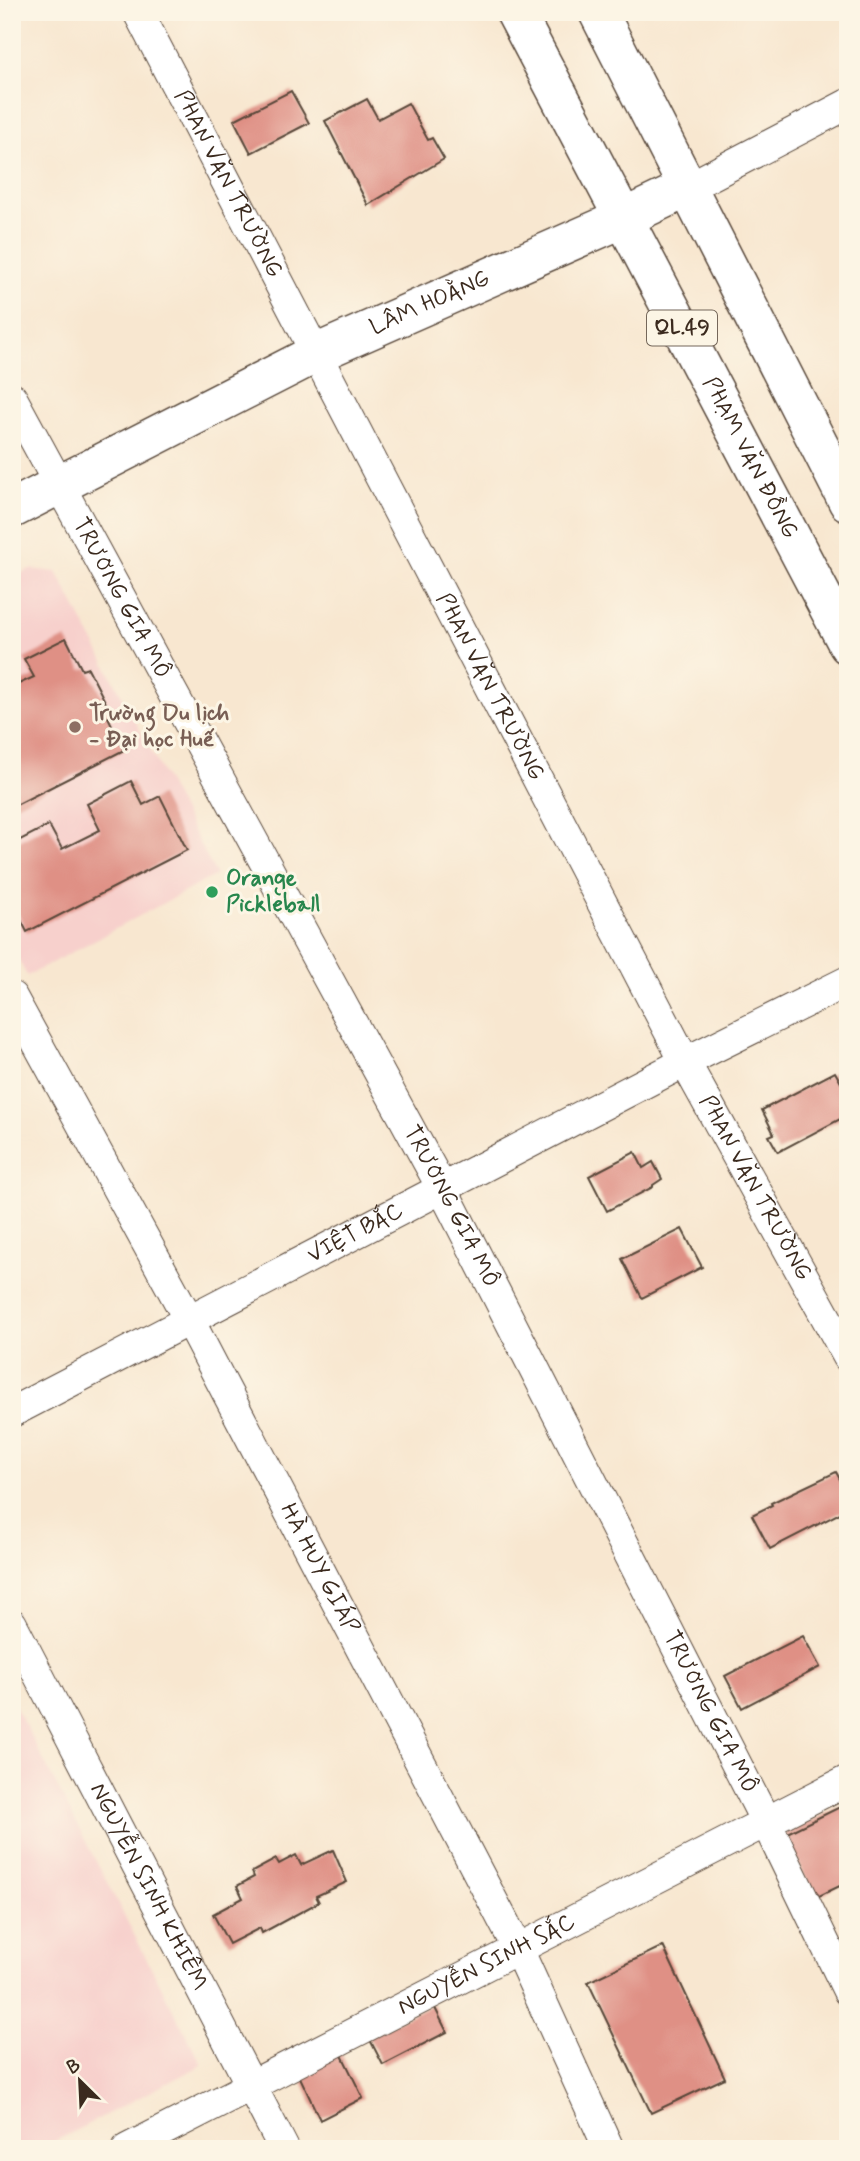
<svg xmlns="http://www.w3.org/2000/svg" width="860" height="2161" viewBox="0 0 860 2161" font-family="Mynerve,sans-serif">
<rect width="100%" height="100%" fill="#fcf5e5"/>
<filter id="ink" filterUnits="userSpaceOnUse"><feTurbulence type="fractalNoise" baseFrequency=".0143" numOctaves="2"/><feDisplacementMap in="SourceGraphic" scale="14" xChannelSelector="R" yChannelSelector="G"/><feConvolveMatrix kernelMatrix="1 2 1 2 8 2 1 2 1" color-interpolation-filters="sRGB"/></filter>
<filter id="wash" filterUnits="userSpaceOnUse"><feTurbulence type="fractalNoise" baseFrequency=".00686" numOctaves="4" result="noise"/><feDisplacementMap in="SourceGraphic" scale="28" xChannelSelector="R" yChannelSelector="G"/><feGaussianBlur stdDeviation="1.57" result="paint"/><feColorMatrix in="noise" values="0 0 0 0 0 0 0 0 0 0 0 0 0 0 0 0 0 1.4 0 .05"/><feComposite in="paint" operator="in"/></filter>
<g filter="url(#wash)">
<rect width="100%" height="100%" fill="#f8e7d0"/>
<g fill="#f7d0cc">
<path d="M30,569L57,572L216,875L27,976L12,947V578Z"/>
<path d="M12,1700L202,2065L40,2149H12Z"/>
</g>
<g id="blocks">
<g fill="#df9085">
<path d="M291,91L309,123L251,153L234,120Z"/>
<path d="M367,99L378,119L408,103L428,140L432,138L444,159L368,205L325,121Z"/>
<path d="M66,638L82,670L88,668L112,715L108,717L124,750L12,807V687L34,677L24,659Z"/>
<path d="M131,781L143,805L160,796L187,850L27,932L12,902V880L18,877L12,866V844L49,825L62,849L100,830L87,804Z"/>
<path d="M835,1072L848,1095V1115L778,1152L769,1136L774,1134L762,1110Z"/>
<path d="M635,1152L643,1168L653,1162L662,1179L653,1185V1187L607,1211L589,1176Z"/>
<path d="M682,1229L702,1267L642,1298L622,1259Z"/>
<path d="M836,1472L848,1494V1509L770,1549L752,1515L772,1505L771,1503Z"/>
<path d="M803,1636L820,1667L742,1708L725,1676Z"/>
<path d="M848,1803V1882L815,1898L785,1834Z"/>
<path d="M333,1850L347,1882L316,1896L319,1902L262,1933L260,1928L229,1944L213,1914L243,1898L237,1886L254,1877L252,1872L276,1859L279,1864L296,1855L301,1865Z"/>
<path d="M663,1946L725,2078L651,2113L588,1982Z"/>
<path d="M433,2004L447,2032L383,2065L368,2036Z"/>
<path d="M340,2051L363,2098L320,2120L298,2073Z"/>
</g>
</g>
</g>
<g filter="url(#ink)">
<use href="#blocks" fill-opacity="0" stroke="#574639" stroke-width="2"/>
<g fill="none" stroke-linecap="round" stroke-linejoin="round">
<defs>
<g id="street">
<path id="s1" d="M138,12L685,1062L848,1357"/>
<path d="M689,187L848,104"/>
<path id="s2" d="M12,398L442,1188L766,1822L848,1991"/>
<path id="s3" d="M12,997L189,1320L518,1949L609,2149"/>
<path id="s4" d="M12,1412L685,1062L848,981"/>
<path id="s5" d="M12,1624L284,2149"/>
<path id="s6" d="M127,2149L848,1780"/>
</g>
<g id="secondary">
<path id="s7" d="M12,509L315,354L624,218L689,187"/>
</g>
<g id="primary">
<path id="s8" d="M515,12L848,645"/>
<path d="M598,12L848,502"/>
</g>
</defs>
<use href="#street" stroke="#574639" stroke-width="32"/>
<use href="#secondary" stroke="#574639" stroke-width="41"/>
<use href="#primary" stroke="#574639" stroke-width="41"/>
<use href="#street" stroke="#fff" stroke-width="30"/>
<use href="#secondary" stroke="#fff" stroke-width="38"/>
<use href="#primary" stroke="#fff" stroke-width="38"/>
</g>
</g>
<circle fill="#8d6e63" stroke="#fcf5e5" stroke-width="2.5" cx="75" cy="727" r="7"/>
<circle fill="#2e9e5b" stroke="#fcf5e5" stroke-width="2.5" cx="212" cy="892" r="7"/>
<g text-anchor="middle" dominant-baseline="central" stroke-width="6" stroke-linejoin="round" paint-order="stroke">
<rect fill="#fcf5e5" stroke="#75675a" stroke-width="2" x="647" y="310.5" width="70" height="35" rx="5"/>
<g font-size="21" font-weight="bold" fill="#3b2a1e">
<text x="682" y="328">QL.49</text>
</g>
<g font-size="23" fill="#3b2a1e" stroke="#fcf5e5">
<text stroke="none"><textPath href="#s1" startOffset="194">PHAN VĂN TRƯỜNG</textPath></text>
<text stroke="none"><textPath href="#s7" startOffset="466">LÂM HOẰNG</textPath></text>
<text stroke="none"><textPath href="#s8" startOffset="504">PHẠM VĂN ĐỒNG</textPath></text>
<text stroke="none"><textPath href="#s2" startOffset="228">TRƯƠNG GIA MÔ</textPath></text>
<text stroke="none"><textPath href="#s1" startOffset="761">PHAN VĂN TRƯỜNG</textPath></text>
<text stroke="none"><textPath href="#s1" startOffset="1328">PHAN VĂN TRƯỜNG</textPath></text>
<text stroke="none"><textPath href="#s2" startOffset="920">TRƯƠNG GIA MÔ</textPath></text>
<text stroke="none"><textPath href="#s4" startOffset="387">VIỆT BẮC</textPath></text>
<text stroke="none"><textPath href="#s3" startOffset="649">HÀ HUY GIÁP</textPath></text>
<text stroke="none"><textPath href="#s2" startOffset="1488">TRƯƠNG GIA MÔ</textPath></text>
<text stroke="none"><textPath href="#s5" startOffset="296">NGUYỄN SINH KHIÊM</textPath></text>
<text stroke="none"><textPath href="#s6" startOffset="404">NGUYỄN SINH SẮC</textPath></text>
</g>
<g font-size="23" font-weight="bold" fill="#785e54" stroke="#fcf5e5" text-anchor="start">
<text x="89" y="714">Trường Du lịch<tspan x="89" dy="26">- Đại học Huế</tspan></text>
</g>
<g font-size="23" font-weight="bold" fill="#27864d" stroke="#fcf5e5" text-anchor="start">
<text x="226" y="879">Orange<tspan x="226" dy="26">Pickleball</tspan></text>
</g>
</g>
<rect width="860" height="2161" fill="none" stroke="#fcf5e5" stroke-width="42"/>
<g transform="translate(80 2081) rotate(336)" stroke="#fcf5e5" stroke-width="5" paint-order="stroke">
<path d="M0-5L12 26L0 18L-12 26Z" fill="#3b2a1e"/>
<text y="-10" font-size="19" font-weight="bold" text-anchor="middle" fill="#3b2a1e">B</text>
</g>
</svg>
